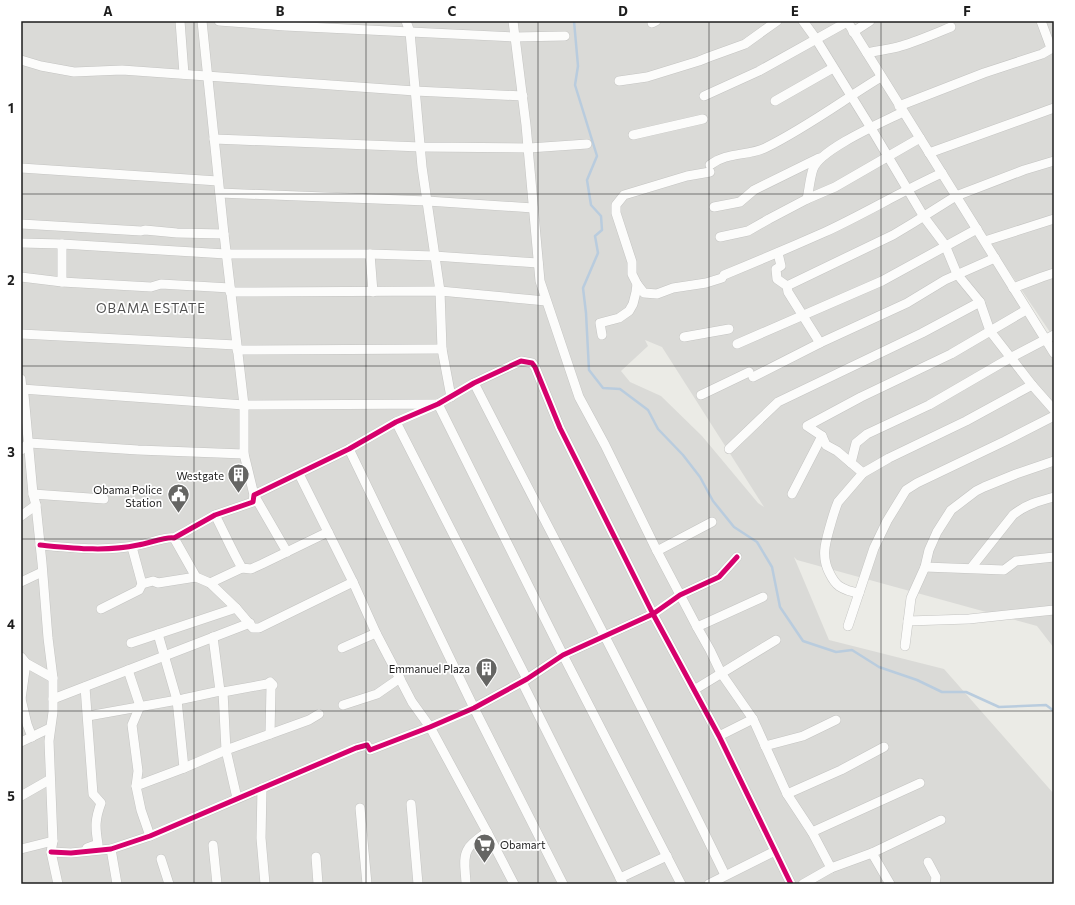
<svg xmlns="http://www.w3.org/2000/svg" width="1075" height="905" viewBox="0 0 1075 905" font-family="Commissioner,sans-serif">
<rect width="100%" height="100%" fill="#ebebe6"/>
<g fill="#dadad7" fill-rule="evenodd">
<path d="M21,21H841L1054,346V648L1037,626L797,560L794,557L829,640L944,669L1054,794V884H21ZM645,340L662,347L764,507L758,503L702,436L661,396L630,382L621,371L648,346Z"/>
<path d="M873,21H1054V338L946,178L858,31Z"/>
</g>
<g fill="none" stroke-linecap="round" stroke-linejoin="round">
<path stroke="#b9ccde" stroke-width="2.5" d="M574,21L578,66L575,85L597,156L587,180L591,205L601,216L602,230L595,236L598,253L583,288L586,313L589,370L603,388L620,389L648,410L658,429L683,455L700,477L713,501L734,527L757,542L772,567L780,607L803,641L836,652L852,650L879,667L917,680L942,692H966L999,707L1046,705L1054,711"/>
<defs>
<g id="street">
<path d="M180,21L184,74"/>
<path d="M202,21L224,234L244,405V454L254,495L287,552"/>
<path d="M219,21L285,26L515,37L565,36"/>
<path d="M406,21L410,32L422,167L440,291L442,349L451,397"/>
<path d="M513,21L526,125L540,281L579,397L605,445L657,551L697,627L710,650L721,673L753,719L787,794L812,832L831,868"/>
<path d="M803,21L816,39L871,128L924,217L945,245L957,274L980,302"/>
<path d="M847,21L1054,353"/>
<path d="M1041,21L1051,48"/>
<path d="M652,23L656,21"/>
<path d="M853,32L870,21"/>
<path d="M867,53C878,50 889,50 901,46C918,41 934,34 951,27"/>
<path d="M21,60L41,66L74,72L122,70L415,91L523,96"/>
<path d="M619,81L647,77L699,61L709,57L745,44L777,21"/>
<path d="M704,96L759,71L847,22"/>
<path d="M775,101L833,68"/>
<path d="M899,106L984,73L1042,54L1054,47"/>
<path d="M633,135L703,119"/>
<path d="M214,139L421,147L529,148L587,144"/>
<path d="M929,153L1054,108"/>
<path d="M710,165C726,152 748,156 765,148C806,128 843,100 881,77"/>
<path d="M21,168L218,181"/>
<path d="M220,193L427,201L533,208"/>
<path d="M807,199L835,187L920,138"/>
<path d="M714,207L740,202L754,190L819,158"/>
<path d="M21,224L141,231L145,230L177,233L224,234"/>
<path d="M720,237L748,231L769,219L807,199C809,190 810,178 813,169C820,149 883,122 903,112"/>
<path d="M985,241L1054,219"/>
<path d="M21,243L62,244L226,254H370L434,256L538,263"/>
<path d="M62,244V282"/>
<path d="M778,253L781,266L776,269L777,279L787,286L788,292L820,343"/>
<path d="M370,254L373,292"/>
<path d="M724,275C758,261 791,247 825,232C864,214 902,191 942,173"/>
<path d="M21,277L62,282L151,287L161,284L230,288"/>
<path d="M637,284L644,293L657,294L673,288L706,283L722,278"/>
<path d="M787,286L893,235L913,223L956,196L1024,170L1054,161"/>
<path d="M1013,288L1042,277L1054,273"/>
<path d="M230,292L440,291L546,301"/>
<path d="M21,334L236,345"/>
<path d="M602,335L600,323L619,318L629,311L633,304L636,292L637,284L632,274V262L616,213V205L624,195L687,176L710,172"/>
<path d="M684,337L729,329"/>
<path d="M737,344L882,281L977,229"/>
<path d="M237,350L442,349"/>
<path d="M753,377L820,343L907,303L945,280L995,258"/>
<path d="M21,379L22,389L24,395L33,494L36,505L42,563L48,638L53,678V712L49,741L53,841L51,852L58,884"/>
<path d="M474,383C558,547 645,710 725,875"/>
<path d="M22,389L244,405L438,404L563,655L681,884"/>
<path d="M701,395L749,372"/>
<path d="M396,422L527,679"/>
<path d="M349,449L474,708L563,884"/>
<path d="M729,449L778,402L922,333L980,302L990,331L1032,385L1054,410"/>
<path d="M21,450L29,443L138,450L244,454"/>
<path d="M851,463L856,443L867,434L929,405L1010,358L1054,335"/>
<path d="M863,473L889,458L966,421L1032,385"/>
<path d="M299,474L353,582L376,633L412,702L430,727L487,832L514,884"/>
<path d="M33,494L104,499"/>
<path d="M792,494L822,436"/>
<path d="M215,515C224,532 232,551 242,568L251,569L262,564L328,532"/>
<path d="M21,516L36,505"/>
<path d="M174,538L196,577L210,583L236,608L253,628H259L353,582"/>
<path d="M40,545C72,548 106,552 138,545C147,544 167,536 174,538L215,515L253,502L254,495L349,449L396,422L438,404L474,383L521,361L532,363L535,367L560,428L653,614L719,736L791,884"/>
<path d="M132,547L142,584L153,581L158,583L196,577"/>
<path d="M657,551L712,522"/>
<path d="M925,567L1004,570L1016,561L1054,557"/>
<path d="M971,568L1013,515C1025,505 1039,501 1054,497"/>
<path d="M21,582L42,572"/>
<path d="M210,583L242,568"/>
<path d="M859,593L874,548L887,521L906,490L917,483L1005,441L1054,416"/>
<path d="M101,609L139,590L142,584"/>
<path d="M908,621L969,619L1054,610"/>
<path d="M848,626L859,593C852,592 845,590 839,586C835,583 832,578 830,574C820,556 826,541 831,523C833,516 835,509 838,502L863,473L837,451L826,445L822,436L807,426L861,397L951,354L1026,310"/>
<path d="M697,627L763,597"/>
<path d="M158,634L177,700L184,768"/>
<path d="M213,637L220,691L223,692L226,750L237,798"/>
<path d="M131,643L236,608"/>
<path d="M905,646L911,598L925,567L929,550L937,532L951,510L976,491L984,487L1016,474L1054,461"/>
<path d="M342,648L376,633"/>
<path d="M21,657L26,663L53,678"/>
<path d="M128,670L140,706L132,725L138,771L136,786L141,810L150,836"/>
<path d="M522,682L623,884"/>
<path d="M85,687L93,794L101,803C95,819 95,827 98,844L87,848"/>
<path d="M694,690L776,640"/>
<path d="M223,692L267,684L270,682L273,685L271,687L270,734"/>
<path d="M21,699L27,724L32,737"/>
<path d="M21,699L26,663"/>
<path d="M53,699L250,623"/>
<path d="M343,705L377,694L400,678"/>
<path d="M88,716L183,699L220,691"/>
<path d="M719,736L753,719"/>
<path d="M21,742L50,728"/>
<path d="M765,746L803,736L836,720"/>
<path d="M136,786L184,768L226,750L309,720L319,714"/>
<path d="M262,788L261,838L265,884"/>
<path d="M787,794L841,770L884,747"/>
<path d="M21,796L49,780"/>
<path d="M411,804L418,884"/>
<path d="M360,808L367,884"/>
<path d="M812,832L920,783"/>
<path d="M213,845L217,884"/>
<path d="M21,849L53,841"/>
<path d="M111,849L117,884"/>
<path d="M51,852L71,853L111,849L150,836L356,748L367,745L370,750L430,727L474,708L527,679L563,655L653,614L680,595L719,577L737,557"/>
<path d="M872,853L890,884"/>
<path d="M316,857L318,884"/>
<path d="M161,859L169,884"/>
<path d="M928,862L936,877L935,884"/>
<path d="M620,878L667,856"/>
<path d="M466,884C466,874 462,858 468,849C472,842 481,837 487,832"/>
<path d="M709,884L775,851"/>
<path d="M803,884L831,868L872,853L941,820"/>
</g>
</defs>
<use href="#street" stroke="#c4c4c2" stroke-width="10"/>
<use href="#street" stroke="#fcfcfb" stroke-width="9"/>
<defs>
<g id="cycleway">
<path d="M40,545C72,548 106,552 138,545C147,544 167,536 174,538L215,515L253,502L254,495L349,449L396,422L438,404L474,383L521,361L532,363L535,367L560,428L653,614L719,736L791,884"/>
<path d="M51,852L71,853L111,849L150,836L356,748L367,745L370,750L430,727L474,708L527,679L563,655L653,614L680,595L719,577L737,557"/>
</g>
</defs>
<use href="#cycleway" stroke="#fff" stroke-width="8"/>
<use href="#cycleway" stroke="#d6006c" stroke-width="5"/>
</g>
<path fill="none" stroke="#1d1d1d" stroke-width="1" stroke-opacity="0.55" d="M194,21V884M366,21V884M538,21V884M709,21V884M881,21V884M21,194H1054M21,366H1054M21,539H1054M21,711H1054"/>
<defs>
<symbol id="building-pin" viewBox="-11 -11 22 30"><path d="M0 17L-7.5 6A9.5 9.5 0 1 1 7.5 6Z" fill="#656563" stroke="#fff"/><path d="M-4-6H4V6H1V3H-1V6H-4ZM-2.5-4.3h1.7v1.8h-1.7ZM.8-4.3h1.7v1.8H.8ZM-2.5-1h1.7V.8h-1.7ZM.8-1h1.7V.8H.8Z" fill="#fff"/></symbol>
<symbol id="civic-pin" viewBox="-11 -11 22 30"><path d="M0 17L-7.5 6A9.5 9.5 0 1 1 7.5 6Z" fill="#656563" stroke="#fff"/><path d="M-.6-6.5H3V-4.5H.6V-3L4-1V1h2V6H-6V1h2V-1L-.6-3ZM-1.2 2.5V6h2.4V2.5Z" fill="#fff"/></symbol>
<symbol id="supermarket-pin" viewBox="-11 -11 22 30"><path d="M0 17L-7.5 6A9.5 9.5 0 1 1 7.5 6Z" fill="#656563" stroke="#fff"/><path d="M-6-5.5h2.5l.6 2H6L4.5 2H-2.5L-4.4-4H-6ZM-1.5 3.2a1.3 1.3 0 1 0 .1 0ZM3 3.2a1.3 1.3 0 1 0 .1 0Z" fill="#fff"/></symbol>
</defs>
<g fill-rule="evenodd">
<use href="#building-pin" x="226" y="462" width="25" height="34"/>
<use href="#civic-pin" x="166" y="482" width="25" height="34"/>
<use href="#building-pin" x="474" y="656" width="25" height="34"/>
<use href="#supermarket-pin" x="472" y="832" width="25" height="34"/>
</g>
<g text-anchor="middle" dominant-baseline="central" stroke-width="3.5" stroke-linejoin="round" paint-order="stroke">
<g font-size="11" fill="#1d1d1d" stroke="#fff" text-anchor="end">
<text x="224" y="475">Westgate</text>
<text x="162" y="489">Obama Police<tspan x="162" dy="13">Station</tspan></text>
<text x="470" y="668">Emmanuel Plaza</text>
<text x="500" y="844" text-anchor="start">Obamart</text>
</g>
<g font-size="13" letter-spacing="1" fill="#505050" stroke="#fff">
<text x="151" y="308">OBAMA ESTATE</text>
</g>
</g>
<rect width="1075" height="905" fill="none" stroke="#ffffff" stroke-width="44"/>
<rect x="22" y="22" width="1031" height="861" fill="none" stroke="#1d1d1d" stroke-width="1.5"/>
<g font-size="13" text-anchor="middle" font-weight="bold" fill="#1d1d1d">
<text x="108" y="16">A</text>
<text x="280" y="16">B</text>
<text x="452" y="16">C</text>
<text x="623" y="16">D</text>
<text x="795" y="16">E</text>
<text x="967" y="16">F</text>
<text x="11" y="113">1</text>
<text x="11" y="285">2</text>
<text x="11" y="457">3</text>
<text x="11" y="629">4</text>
<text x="11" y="801">5</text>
</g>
</svg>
